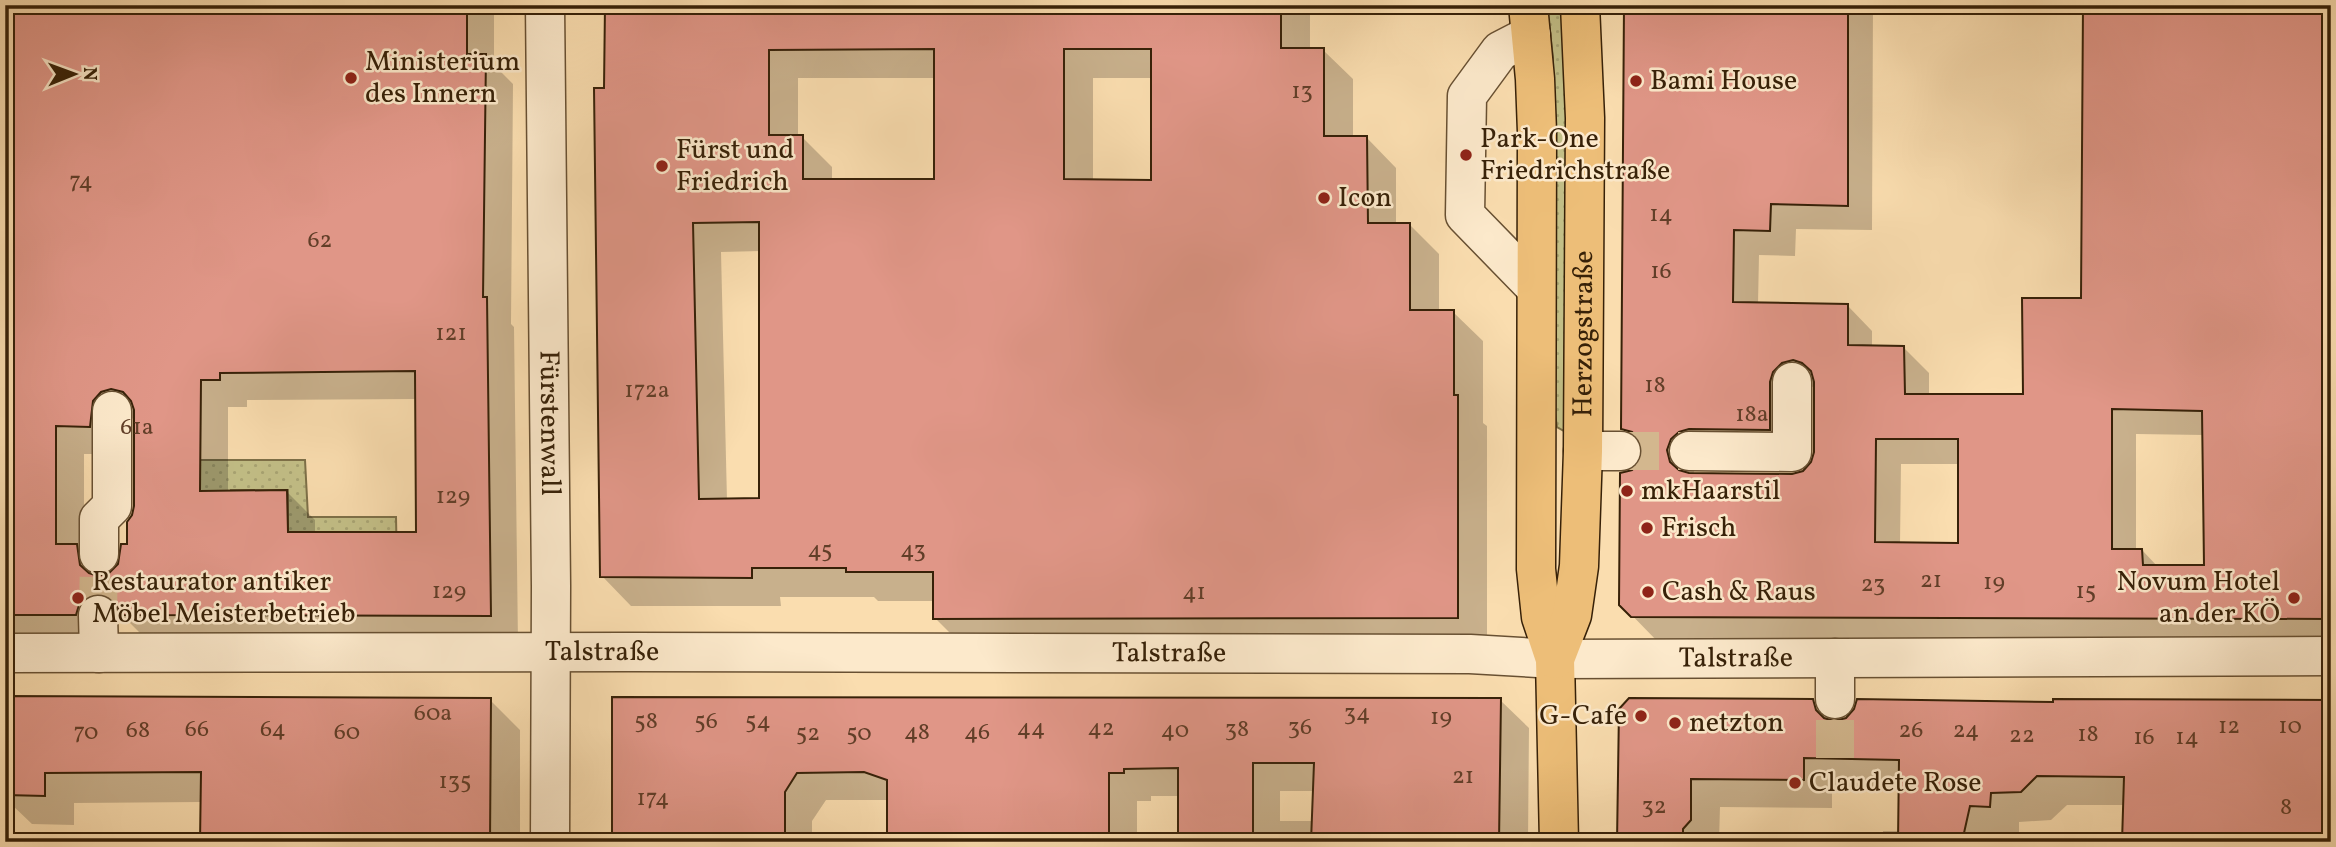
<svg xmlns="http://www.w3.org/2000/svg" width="2336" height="847" viewBox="0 0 2336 847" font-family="Vollkorn,serif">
<defs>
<pattern id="green-dots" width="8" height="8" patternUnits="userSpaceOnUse" patternTransform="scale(1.75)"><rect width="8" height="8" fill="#c3bf87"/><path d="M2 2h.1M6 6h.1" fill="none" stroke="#a8a473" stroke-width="1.8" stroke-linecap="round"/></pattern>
</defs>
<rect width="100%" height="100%" fill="#faddaf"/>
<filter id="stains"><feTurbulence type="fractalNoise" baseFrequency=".00286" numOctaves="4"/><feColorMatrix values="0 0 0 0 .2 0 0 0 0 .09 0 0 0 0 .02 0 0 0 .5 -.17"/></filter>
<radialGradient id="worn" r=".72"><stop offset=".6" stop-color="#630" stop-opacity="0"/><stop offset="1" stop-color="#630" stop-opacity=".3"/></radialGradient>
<g fill="url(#green-dots)" stroke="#7d7048" stroke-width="2">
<path d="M1547,5H1561L1567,84L1564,431L1557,427L1554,407L1553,58Z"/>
<path d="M192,460H305L308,517H396L397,568L365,532H304L288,536V490H231V535L185,529Z"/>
</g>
<g fill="#0003" fill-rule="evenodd">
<path d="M5,5H492L494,8V65L513,84L511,324L514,327L518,643H150L127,620L114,624L106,633L5,642ZM417,399L418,534H315V520L287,492H228V407H247V400ZM136,418V507L128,545L120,565L105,576L84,553V454H118L130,419Z"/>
<path d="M606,5H1305L1310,10V50H1323L1353,79V138H1367L1396,168V225H1410L1439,254V312H1453L1483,341V423L1487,426V647L965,648L935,618V601H878L874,597H780L781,606H631L602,576ZM798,78H935V181H832V167L802,137H798ZM1093,78H1152V181H1093ZM761,251V499L727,500L721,252Z"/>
<path d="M1624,5H1873L1872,230L1796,229L1795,256L1759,255L1758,304L1847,305L1872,331V347L1904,348L1929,373V395L2025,396L2083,300L2331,5V644L1658,642L1621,604L1633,471L1642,462L1644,450L1623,428L1626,15ZM1816,386V453L1813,463L1804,472L1792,476L1693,475L1696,465L1795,455L1807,388ZM2136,434L2204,435L2206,567H2158L2142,550H2136ZM1901,464H1960V545L1900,544Z"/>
<path d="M5,698L490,700L520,730V842H202V802L74,803V825L32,824L11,804H5Z"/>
<path d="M613,698L1500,700L1529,728L1528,842H889L888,800H826L812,821V842H613ZM1280,791H1315L1314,821H1280ZM1151,796H1180L1179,834H1137V801H1151Z"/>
<path d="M1812,700L1835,723L2055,703L2331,701L2125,805H2067L2051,820L2019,822V835H2001L1999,842H1883V831H1900V788L1832,787V808L1720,807L1719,842H1619L1621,710Z"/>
</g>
<g fill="#e09687" stroke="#372108" stroke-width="2" fill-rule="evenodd">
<path d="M5,5H467V54H486L483,297H487L491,616L120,615L116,603L108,596L98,593L86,597L79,605L76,615H5ZM415,371L416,532H288L287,490L200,491L201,380H220V373ZM111,389L123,392L131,401L134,410V506L132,515L127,522V544H121L118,564L109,573L98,576L89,573L80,565L77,544H56V426L90,427L93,401L101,392Z"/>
<path d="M605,5H1281V48H1324V136H1367L1368,223H1410V310H1454V395H1458V618L933,619V572H846V568H752V578L600,577L594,88H604ZM934,49V179H803V135H769V50ZM1064,49H1151V180L1064,179ZM759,222V498L699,499L693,223Z"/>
<path d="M1624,5H1848V206L1771,204L1770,231L1734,230L1733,302L1848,304V345L1904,346L1905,394H2023L2022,298H2081L2083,5H2331V619L1631,617L1619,605L1620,473L1632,470L1640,461L1643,450L1640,440L1632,432L1621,429ZM1793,360L1802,363L1811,371L1814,382V452L1811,462L1803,471L1792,474L1689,473L1679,470L1670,462L1667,450L1671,439L1679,432L1689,429L1770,430V382L1773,372L1782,363ZM2112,409L2202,411L2204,565H2143L2142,549H2112ZM1876,439H1958V543L1875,542Z"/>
<path d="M5,696L491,698L490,842H200L201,772L45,773V796L5,795Z"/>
<path d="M612,697L1501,698L1499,842H1311L1314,763H1253V842H1178V768L1124,769V773H1109V842H887V780L864,772L797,773L785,792V842H751V836H678V842H612Z"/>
<path d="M1629,698L1813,699L1816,710L1824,718L1834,721L1846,718L1854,709L1857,699L2053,702V699L2331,700V842H2122L2124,777L2037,776L2021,792L1991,793L1990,807L1970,806L1962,842H1898L1899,760L1804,758V780L1691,779V820L1683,829V842H1617L1619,709Z"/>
</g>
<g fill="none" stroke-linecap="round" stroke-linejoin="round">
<g stroke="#d3b78e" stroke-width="38" stroke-dasharray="38 19" stroke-linecap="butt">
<path d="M1621,451H1689"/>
<path d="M98,615L99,554"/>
<path d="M1835,758V699"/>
</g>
<defs>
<g id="minor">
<path id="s1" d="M545,5L551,586L550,842"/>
<path d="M1531,35L1500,51L1467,96L1465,215L1536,288"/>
<path d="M1583,451H1621"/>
<path d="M1689,451L1792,452V382"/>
<path d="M99,554V519L112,506V411"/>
<path d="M98,615L99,653"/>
<path id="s2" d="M5,653L628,652L1470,654L1555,659L2331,656"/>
<path d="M1835,658V699"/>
</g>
<g id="major">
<path d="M1528,5L1535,79L1537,132L1536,569L1541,617L1555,659L1559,842"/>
<path id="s3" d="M1555,659L1572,615L1579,566L1583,451L1585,118L1580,5"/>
</g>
</defs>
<use href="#minor" stroke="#685032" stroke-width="41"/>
<use href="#major" stroke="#372108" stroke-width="41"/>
<use href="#minor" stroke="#fce9cb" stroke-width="38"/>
<use href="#major" stroke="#edbe78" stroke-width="38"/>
</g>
<g fill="#8f2418" stroke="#fce9cb" stroke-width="2.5">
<circle cx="351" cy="78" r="7"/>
<circle cx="1636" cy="81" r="7"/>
<circle cx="1466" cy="155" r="7"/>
<circle cx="662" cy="166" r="7"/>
<circle cx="1324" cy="198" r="7"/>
<circle cx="1627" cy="491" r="7"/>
<circle cx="1647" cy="528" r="7"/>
<circle cx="1648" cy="592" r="7"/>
<circle cx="78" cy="598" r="7"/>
<circle cx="2294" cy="598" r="7"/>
<circle cx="1641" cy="716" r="7"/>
<circle cx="1675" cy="723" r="7"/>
<circle cx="1795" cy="783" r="7"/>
</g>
<g text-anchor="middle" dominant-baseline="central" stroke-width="5" stroke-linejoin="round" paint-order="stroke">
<g font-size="24" fill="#613e28">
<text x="1302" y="92">13</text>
<text x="81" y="182">74</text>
<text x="1661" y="215">14</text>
<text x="320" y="241">62</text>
<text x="1661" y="272">16</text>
<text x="451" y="334">121</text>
<text x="1655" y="386">18</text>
<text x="647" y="391">172a</text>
<text x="1752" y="415">18a</text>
<text x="137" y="428">61a</text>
<text x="453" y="497">129</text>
<text x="820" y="551">45</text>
<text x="913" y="551">43</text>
<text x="1931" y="581">21</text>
<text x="1994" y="583">19</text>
<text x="1873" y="585">23</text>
<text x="449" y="592">129</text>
<text x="2086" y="592">15</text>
<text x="1194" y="593">41</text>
<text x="433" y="714">60a</text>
<text x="1357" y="714">34</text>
<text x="1441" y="718">19</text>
<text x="646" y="722">58</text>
<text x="706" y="722">56</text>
<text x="758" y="722">54</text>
<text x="2229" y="727">12</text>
<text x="2290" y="727">10</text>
<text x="1300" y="728">36</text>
<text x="1031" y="729">44</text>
<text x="1101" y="729">42</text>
<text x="197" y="730">66</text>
<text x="273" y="730">64</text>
<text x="1237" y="730">38</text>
<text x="138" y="731">68</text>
<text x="1175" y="731">40</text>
<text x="1911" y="731">26</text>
<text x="1966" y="731">24</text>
<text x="86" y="733">70</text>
<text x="347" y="733">60</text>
<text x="917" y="733">48</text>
<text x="977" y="733">46</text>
<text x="808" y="734">52</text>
<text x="859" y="734">50</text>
<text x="2088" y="735">18</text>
<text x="2022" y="736">22</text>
<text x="2144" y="738">16</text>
<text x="2187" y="738">14</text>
<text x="1463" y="777">21</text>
<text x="455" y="782">135</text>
<text x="653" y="799">174</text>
<text x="1654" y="807">32</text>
<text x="2286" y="808">8</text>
</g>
<g font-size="28" fill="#372108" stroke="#fce9cb" text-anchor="start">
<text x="365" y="62">Ministerium<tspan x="365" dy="32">des Innern</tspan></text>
<text x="1650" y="81">Bami House</text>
<text x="1480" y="139">Park-One<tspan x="1480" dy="32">Friedrichstraße</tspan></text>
<text x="676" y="150">Fürst und<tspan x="676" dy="32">Friedrich</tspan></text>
<text x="1338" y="198">Icon</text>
<text x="1641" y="491">mkHaarstil</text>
<text x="1661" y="528">Frisch</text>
<text x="92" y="582">Restaurator antiker<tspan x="92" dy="32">Möbel Meisterbetrieb</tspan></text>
<text x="2280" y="582" text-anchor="end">Novum Hotel<tspan x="2280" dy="32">an der KÖ</tspan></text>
<text x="1662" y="592">Cash &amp; Raus</text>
<text x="1627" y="716" text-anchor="end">G-Cafe</text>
<text x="1689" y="723">netzton</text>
<text x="1809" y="783">Claudete Rose</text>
</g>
<g font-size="28" fill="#372108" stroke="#fce9cb">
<text stroke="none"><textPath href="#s3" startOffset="329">Herzogstraße</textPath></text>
<text stroke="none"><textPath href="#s1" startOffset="418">Fürstenwall</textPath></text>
<text stroke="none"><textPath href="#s2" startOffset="597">Talstraße</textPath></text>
<text stroke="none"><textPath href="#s2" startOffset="1164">Talstraße</textPath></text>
<text stroke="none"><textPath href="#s2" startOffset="1731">Talstraße</textPath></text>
</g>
</g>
<rect width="2336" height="847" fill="none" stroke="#faddaf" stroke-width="28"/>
<rect x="7" y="7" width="2322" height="833" fill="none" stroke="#372108" stroke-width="3.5"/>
<rect x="14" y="14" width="2308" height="819" fill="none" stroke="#372108" stroke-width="2"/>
<g transform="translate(74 74) rotate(89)" stroke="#fce9cb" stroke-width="5" paint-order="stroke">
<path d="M0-5L12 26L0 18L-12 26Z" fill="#372108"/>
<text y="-10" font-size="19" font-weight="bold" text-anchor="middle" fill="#372108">N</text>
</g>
<rect width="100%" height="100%" filter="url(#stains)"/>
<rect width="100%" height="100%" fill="url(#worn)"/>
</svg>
